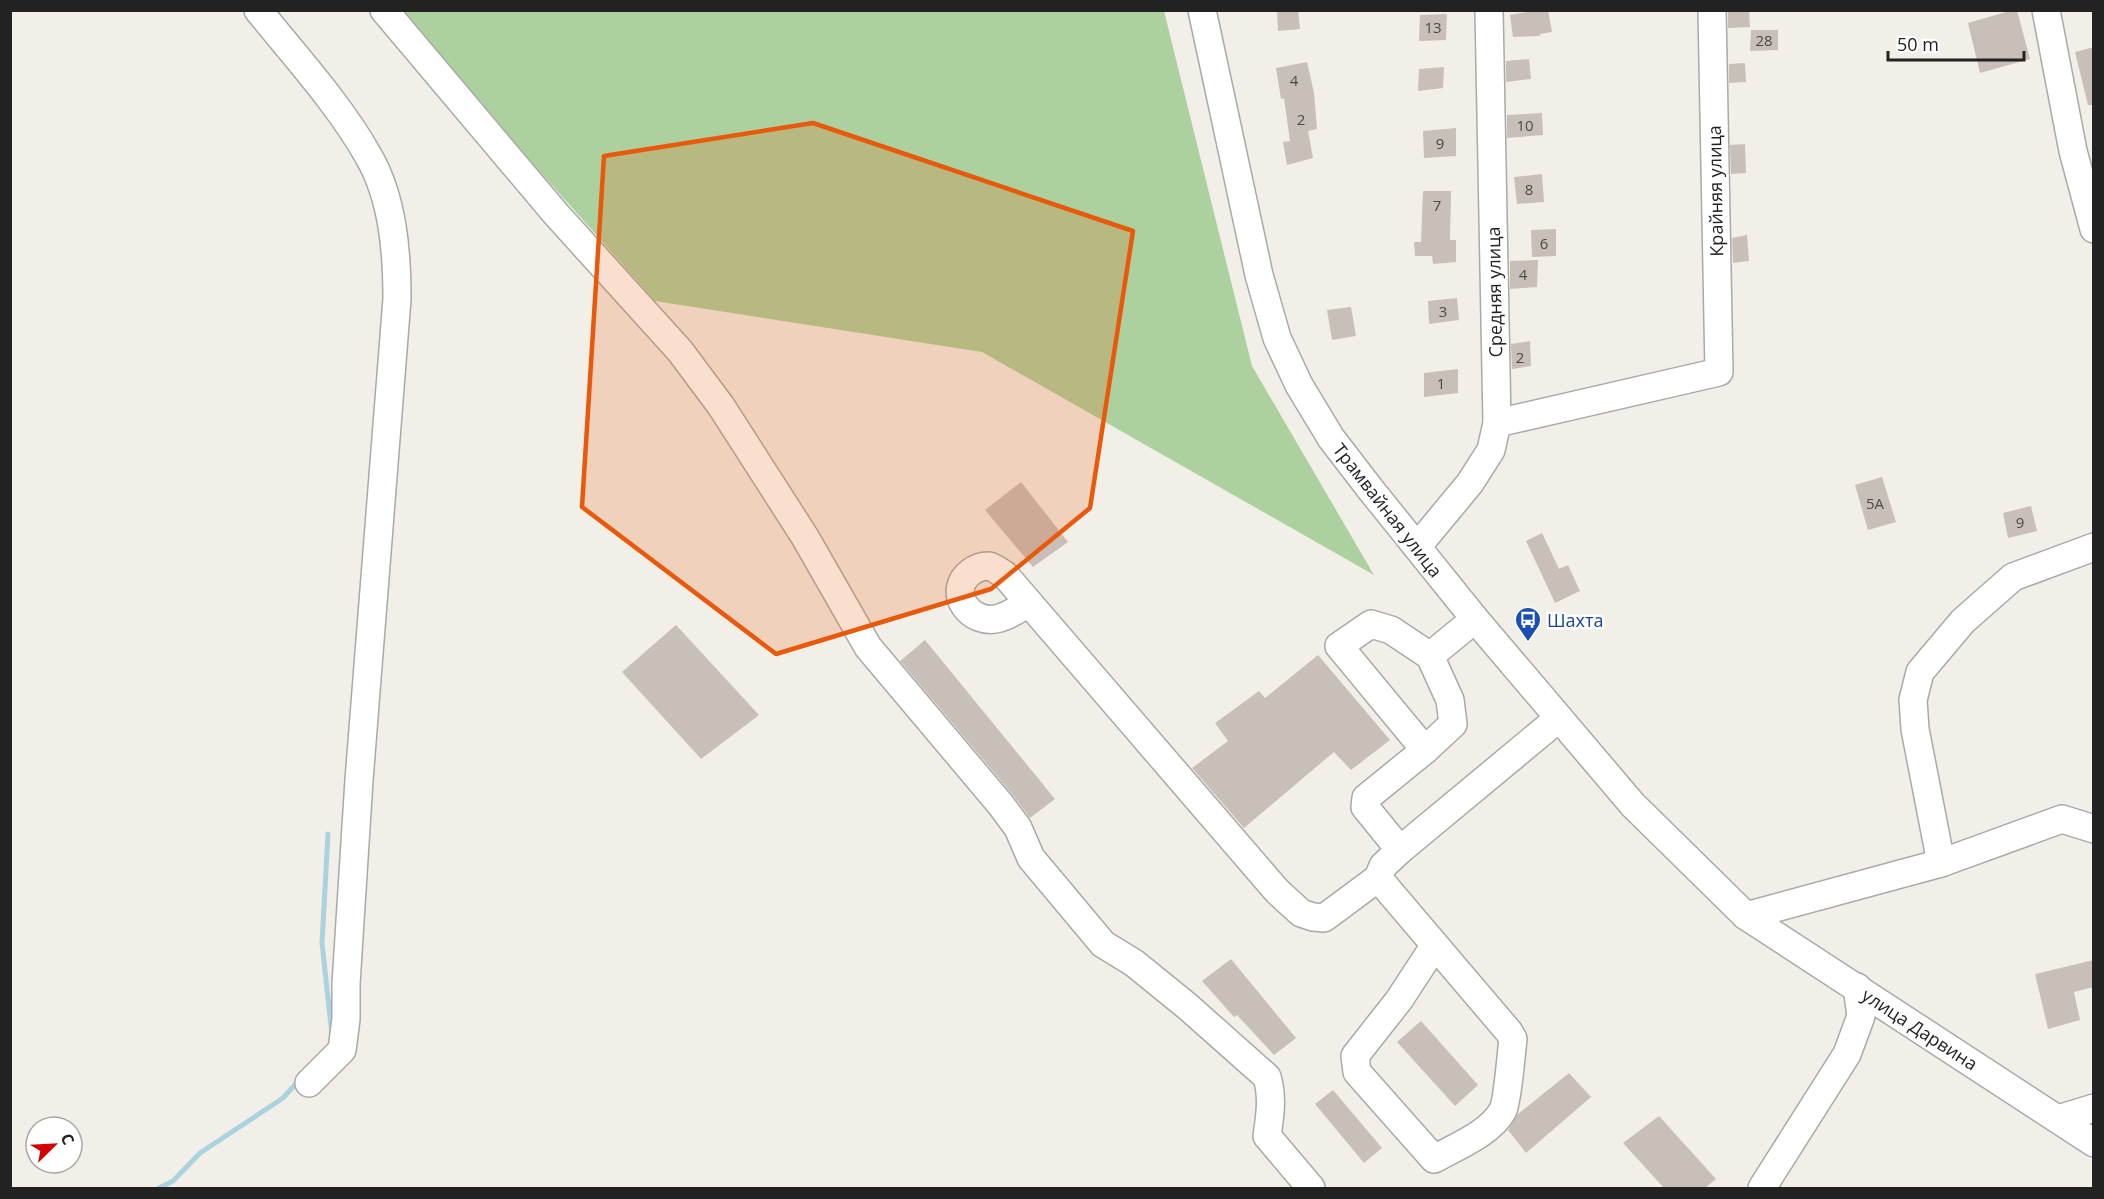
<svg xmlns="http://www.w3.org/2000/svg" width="2104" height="1199" viewBox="0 0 2104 1199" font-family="'Open Sans',sans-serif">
<rect width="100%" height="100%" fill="#f2efe9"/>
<path fill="#add19e" d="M397,11H1164L1252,366L1374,575L982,352L655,301Z"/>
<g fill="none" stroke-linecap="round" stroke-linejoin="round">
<g stroke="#aad3df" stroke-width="5">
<path d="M328,834L322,943L332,1035"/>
<path d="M159,1188L173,1181L200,1153L283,1098L301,1078"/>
</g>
</g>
<g fill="#c7bfb8">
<path d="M1277,10H1298L1300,29L1278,31Z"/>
<path d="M1537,10H1548L1552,32L1540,34V36L1513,37L1510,15Z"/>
<path d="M1728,10H1749L1750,27L1728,28Z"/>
<path d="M2013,10H2017L2030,59L1980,73L1968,23Z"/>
<path d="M1447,14L1446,40L1419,41L1420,15Z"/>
<path d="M1751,30H1778V50L1750,51Z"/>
<path d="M2094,47V105H2088L2075,52Z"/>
<path d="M1529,59L1531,79L1506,82V61Z"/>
<path d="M1307,62L1314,93L1317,129L1308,131L1313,158L1287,165L1283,142L1290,141L1284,98L1281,99L1276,68Z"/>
<path d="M1745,63L1746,82L1729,83V64Z"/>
<path d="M1444,67L1443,88L1418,91L1419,69Z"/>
<path d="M1542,113L1543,135L1507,138V115Z"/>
<path d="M1456,128V156L1424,158L1423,131Z"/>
<path d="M1745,144L1746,173L1731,174L1730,145Z"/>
<path d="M1542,174L1544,202L1517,204L1514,177Z"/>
<path d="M1423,191H1451L1450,240H1456V262L1433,264L1432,256H1415L1414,242H1421Z"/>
<path d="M1556,229V256L1532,257L1531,230Z"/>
<path d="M1747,235L1749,261L1733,263L1732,238Z"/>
<path d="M1538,260L1537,287L1510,289V261Z"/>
<path d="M1457,298L1459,320L1429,324L1428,301Z"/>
<path d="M1351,307L1356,336L1332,340L1327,310Z"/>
<path d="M1530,341L1531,366L1512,369L1511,344Z"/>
<path d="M1458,369V393L1424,397V373Z"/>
<path d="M1882,477L1896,522L1868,530L1855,485Z"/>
<path d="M1021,482L1068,542L1033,567L985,510Z"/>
<path d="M2031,506L2037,531L2008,538L2003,513Z"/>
<path d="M1542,533L1559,569L1568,565L1580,591L1555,603L1526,541Z"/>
<path d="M676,625L759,715L701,759L622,672Z"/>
<path d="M925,640L1055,799L1030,818L1013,795L900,661Z"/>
<path d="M1318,655L1390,740L1351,770L1334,752L1244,828L1192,768L1228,741L1215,723L1259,691L1265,698Z"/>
<path d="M1231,959L1296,1038L1274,1055L1237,1015L1234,1017L1202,981Z"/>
<path d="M2094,960V987L2074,992L2080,1020L2048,1029L2035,974Z"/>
<path d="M1421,1021L1478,1085L1455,1106L1397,1042Z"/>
<path d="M1569,1073L1591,1097L1526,1153L1508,1130L1518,1114Z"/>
<path d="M1333,1090L1382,1148L1364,1163L1315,1104Z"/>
<path d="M1659,1116L1716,1179L1705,1188H1664L1623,1143Z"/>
</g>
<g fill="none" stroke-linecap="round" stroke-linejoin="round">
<defs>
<g id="minor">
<path d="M258,10C295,56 340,105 369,157C393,199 397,252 397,299L359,780L346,984V1019L342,1050L309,1083"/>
<path d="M384,10L556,214L680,351L721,406L805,537L868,647L1001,805L1018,828L1031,858L1103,944L1134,963L1187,1006L1267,1077C1273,1097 1270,1116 1267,1136L1311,1188"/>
<path d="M1202,10L1259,275L1277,338L1299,385L1331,438L1371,490L1475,619L1633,805L1746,916L2094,1143"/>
<path d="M2046,10L2073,151L2094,229"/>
<path d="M1497,423L1719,372L1712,10"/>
<path d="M1417,547L1470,483L1491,450L1497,423L1489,10"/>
<path d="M1029,603C1020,608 1010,615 1000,618C970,627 945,591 971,572C976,568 983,566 989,566C994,567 1001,573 1005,575L1277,891L1301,913L1313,917L1324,918L1378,878"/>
<path d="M1430,656L1450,700L1453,724L1425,750L1339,646L1371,624L1391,630L1430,656L1475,619"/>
<path d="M1425,750L1366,798L1365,807L1400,850L1383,866L1378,878L1509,1032L1513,1039C1511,1054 1508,1099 1503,1110C1491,1133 1456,1147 1434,1159L1357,1072L1355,1056L1399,1000L1435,945"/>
<path d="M1400,850L1559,718"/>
<path d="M1941,863L1915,729L1913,700L1920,672L1963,621L2013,577L2094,547"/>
<path d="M1746,916L1941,863L2062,819L2094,829"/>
<path d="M2058,1119L2094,1108"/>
<path d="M1762,1188L1847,1054L1861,1016L1857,987"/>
</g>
</defs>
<use href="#minor" stroke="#a9a9a9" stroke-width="30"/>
<use href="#minor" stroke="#fff" stroke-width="27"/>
</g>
<path fill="#e8590c" fill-opacity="0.2" stroke="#e8590c" stroke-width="4.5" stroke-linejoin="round" d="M813,123L1133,231L1090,508L991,589L776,654L582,507L604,156Z"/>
<defs>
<symbol id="bus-pin" viewBox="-11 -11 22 30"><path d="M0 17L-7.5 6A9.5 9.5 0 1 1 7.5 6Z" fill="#1a4fb4" stroke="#fff"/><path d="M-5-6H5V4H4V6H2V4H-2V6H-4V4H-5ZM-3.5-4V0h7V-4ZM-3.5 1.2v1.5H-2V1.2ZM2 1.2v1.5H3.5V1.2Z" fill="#fff"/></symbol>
</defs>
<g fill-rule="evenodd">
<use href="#bus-pin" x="1513" y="605" width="30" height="40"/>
</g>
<g text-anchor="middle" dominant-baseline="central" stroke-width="5" stroke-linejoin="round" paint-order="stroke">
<g font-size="15" fill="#4b4948">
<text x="1433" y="27">13</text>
<text x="1764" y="40">28</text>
<text x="1294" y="80">4</text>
<text x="1301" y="119">2</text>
<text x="1525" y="125">10</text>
<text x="1440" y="143">9</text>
<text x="1529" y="189">8</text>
<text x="1437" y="205">7</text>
<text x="1544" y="243">6</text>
<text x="1523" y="274">4</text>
<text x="1443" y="311">3</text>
<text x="1520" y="357">2</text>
<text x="1441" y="383">1</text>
<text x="1875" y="503">5А</text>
<text x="2020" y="522">9</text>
</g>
<g font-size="18" fill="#222" stroke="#fff">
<text transform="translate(1715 191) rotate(-91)">Крайняя улица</text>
<text transform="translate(1494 292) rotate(-91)">Средняя улица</text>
<text transform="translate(1388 510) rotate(52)">Трамвайная улица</text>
<text transform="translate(1920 1029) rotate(33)">улица Дарвина</text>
</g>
<g font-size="18" fill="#164399" stroke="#fff" text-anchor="start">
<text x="1547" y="620">Шахта</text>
</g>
</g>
<rect width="2104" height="1199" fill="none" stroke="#222222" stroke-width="24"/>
<g transform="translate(54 1145) rotate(66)"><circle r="28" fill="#ffffff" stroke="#a7a7a7" stroke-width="1.5"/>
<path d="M0-4.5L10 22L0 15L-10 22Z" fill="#d40000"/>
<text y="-9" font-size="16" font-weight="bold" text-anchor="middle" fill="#222222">С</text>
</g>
<path d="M1888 51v9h136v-9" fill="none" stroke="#222222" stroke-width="3"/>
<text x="1897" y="51" font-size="18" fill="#222222" stroke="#ffffff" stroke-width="4.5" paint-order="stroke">50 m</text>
</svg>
